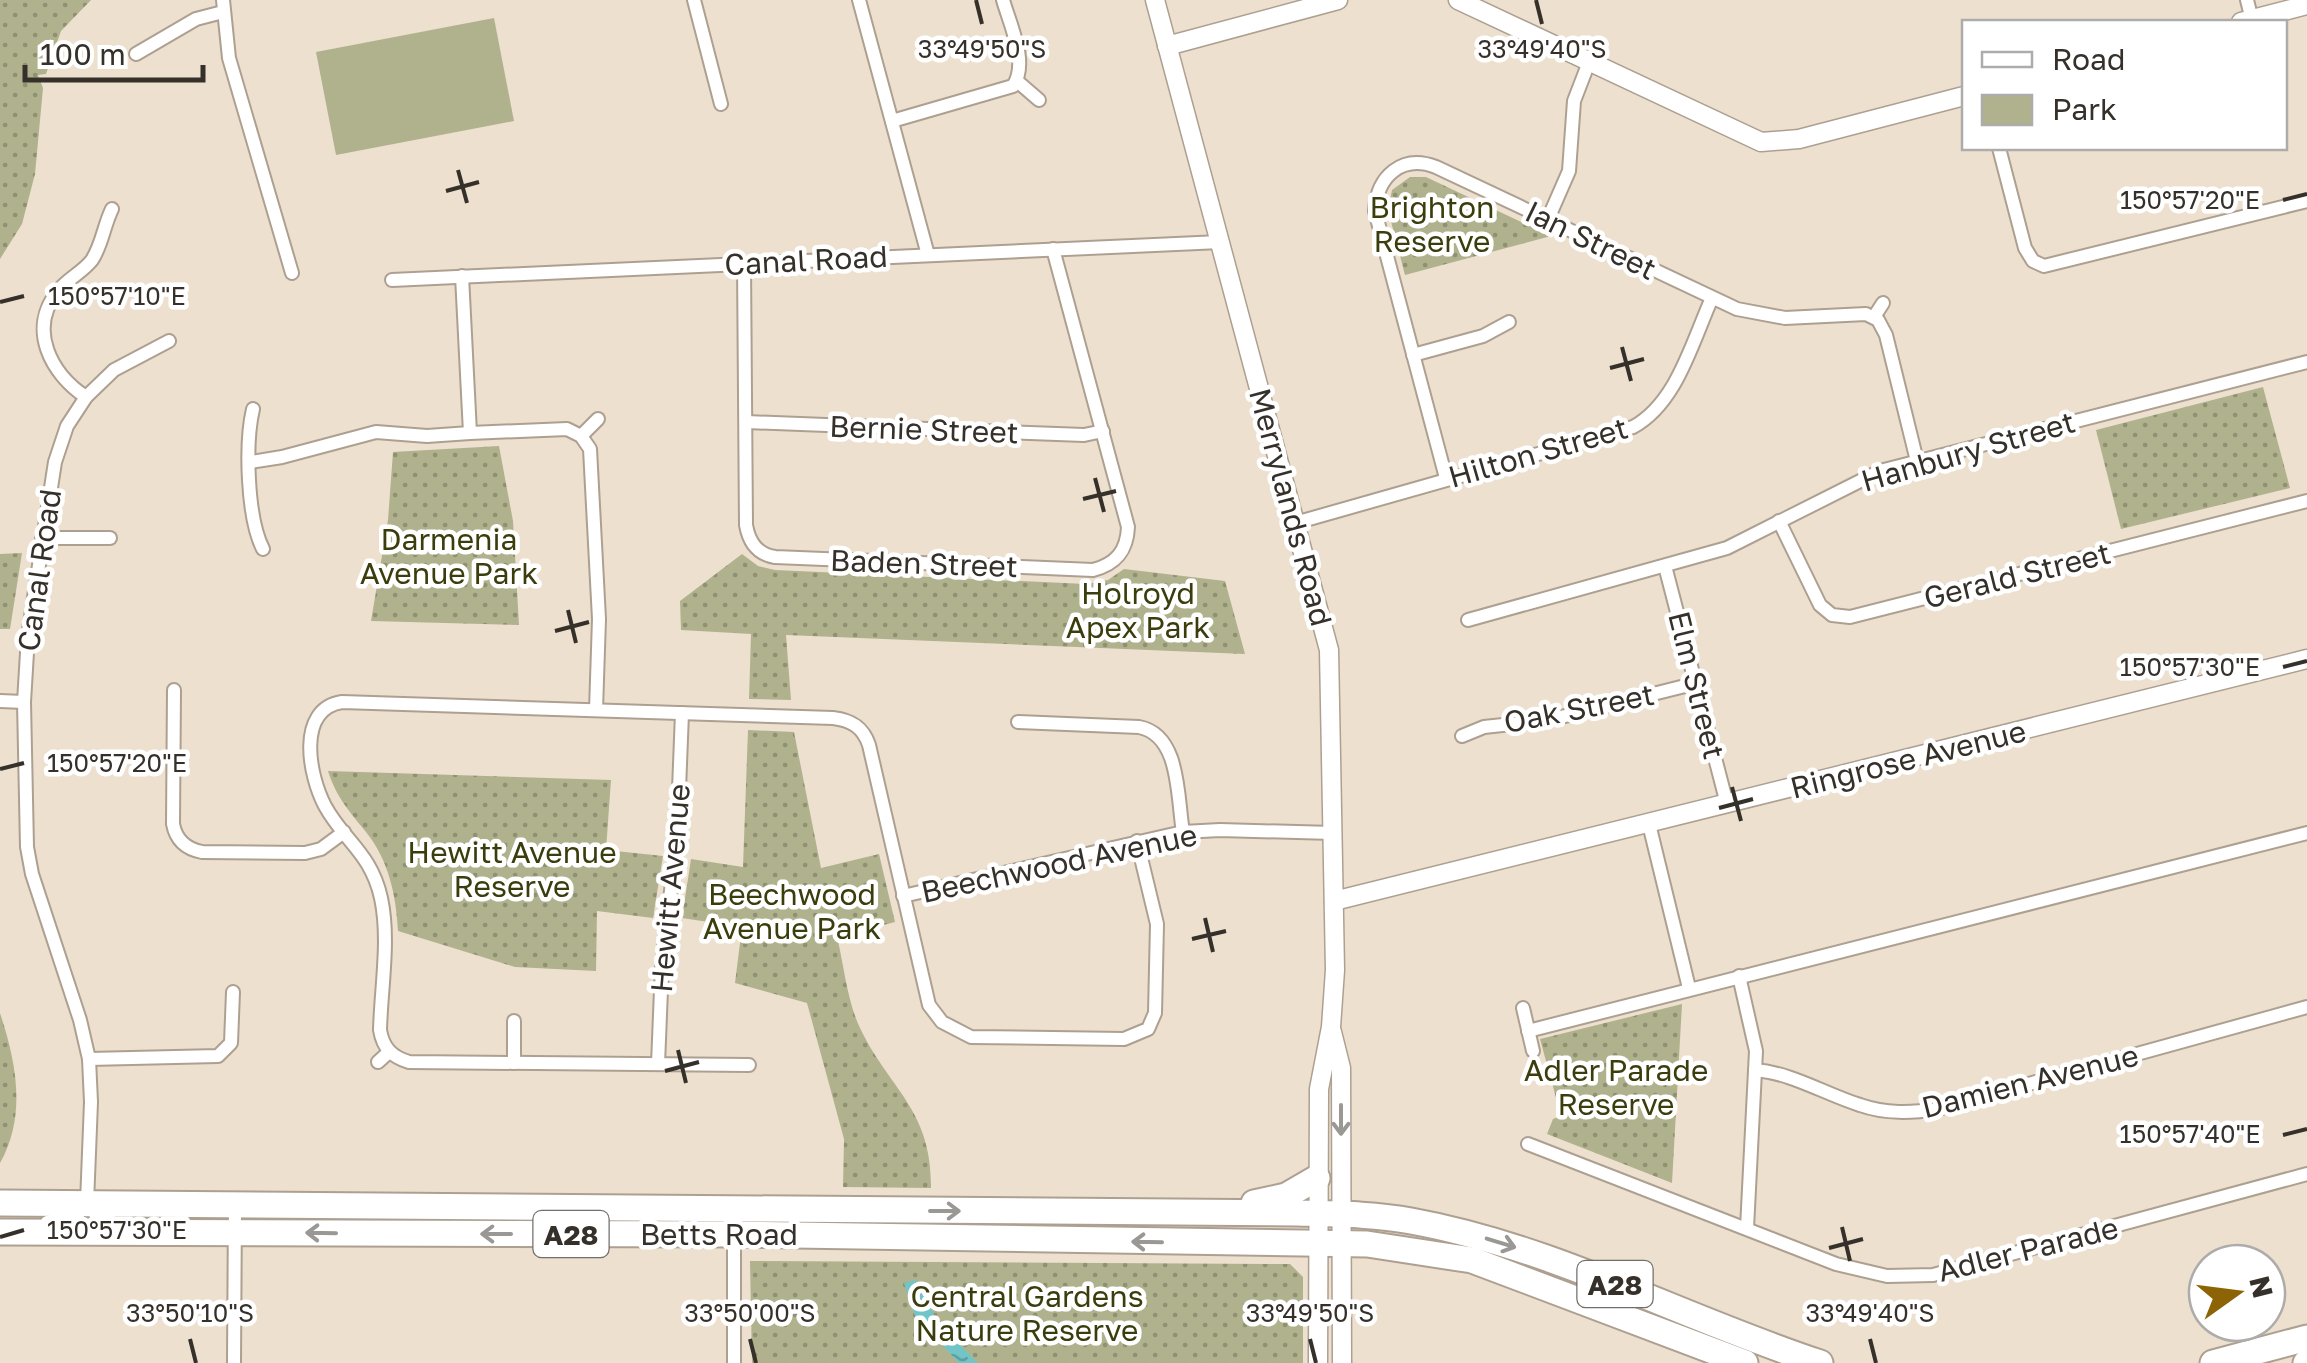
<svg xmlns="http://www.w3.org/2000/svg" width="2307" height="1363" viewBox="0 0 2307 1363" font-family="'Golos Text',sans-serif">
<defs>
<pattern id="green-dots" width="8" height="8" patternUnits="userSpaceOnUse" patternTransform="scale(2.5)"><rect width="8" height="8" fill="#b0b28d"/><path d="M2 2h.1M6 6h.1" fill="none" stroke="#909173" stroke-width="1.8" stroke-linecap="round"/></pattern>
<pattern id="water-ripples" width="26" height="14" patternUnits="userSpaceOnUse" patternTransform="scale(2.5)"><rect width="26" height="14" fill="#71c5c7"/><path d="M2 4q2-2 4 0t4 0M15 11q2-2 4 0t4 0" fill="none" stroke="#5ea0a2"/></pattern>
</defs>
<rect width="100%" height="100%" fill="#ede0cf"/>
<g fill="url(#green-dots)">
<path d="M0,0H91L61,31L46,74L38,75L43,88L35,174L22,224L0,259Z"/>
<path d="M1410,177H1426L1551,236L1405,275L1388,210L1392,190Z"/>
<path d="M2263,387L2290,488L2121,529L2096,430Z"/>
<path d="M499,446L513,521L519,625L371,621L388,520L393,452Z"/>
<path d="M22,553L10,629H0V554Z"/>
<path d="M742,554L758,566L775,570L1086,584L1108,580L1124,569L1225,581L1245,654L786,635L791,700L749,699L751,634L681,630L680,601Z"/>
<path d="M748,730L794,732L821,868L879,854L895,922L837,937C844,965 847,1001 860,1028C889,1089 932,1109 931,1188L843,1187L844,1139L807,1003L735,983L742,927L682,918L691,859L743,867Z"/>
<path d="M328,771L611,780L606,850L663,856L653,918L597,911L596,971L515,967L398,931C396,895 389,861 366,832C350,812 336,797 328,771Z"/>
<path d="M1682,1004L1672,1183L1547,1134L1553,1119L1561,1116L1540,1039Z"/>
<path d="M0,1013C16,1062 27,1115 0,1163Z"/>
<path d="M750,1261L1290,1264L1303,1277V1363H752Z"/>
</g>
<path fill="#b0b28d" d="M494,18L514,121L336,155L316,52Z"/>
<path fill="url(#water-ripples)" d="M916,1280L939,1324L978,1363H959L915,1316L904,1283Z"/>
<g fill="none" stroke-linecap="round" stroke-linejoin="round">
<defs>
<g id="street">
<path d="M223,0L229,58L292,273"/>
<path d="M694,0L721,104"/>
<path d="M859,0L928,255"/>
<path d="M2247,0L2252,20"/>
<path d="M136,54L196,19L223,12"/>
<path d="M1017,81L1039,100"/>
<path d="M892,121L1013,86C1029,63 1010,25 1003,0"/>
<path d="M1999,148L2025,248L2033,261L2044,266L2307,201"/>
<path d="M1548,219L1569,171L1574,101L1589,62"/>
<path d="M744,263L746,525C749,542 757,554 775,557L1093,570C1116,564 1127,551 1128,527L1053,249"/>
<path d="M462,276L470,433L567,429L581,436L590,449L599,619L596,710"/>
<path d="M392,280L1220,242"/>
<path d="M1874,317L1883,303"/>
<path d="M1413,355L1483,336L1509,322"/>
<path d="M86,397C51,374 27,329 58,291C67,279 83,272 92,260C102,245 104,225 112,209"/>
<path d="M253,409C245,443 247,518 263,549"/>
<path d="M746,422L1084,435L1103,431"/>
<path d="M581,436L598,419"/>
<path d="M251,462L282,457L376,432L427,436L470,433"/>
<path d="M1446,478L1375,211C1377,176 1402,154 1436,167L1737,309L1785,318L1866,314L1878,320L1886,335L1917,461"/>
<path d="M1779,521L1820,605L1832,615L1850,617L2307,501"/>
<path d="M1295,523L1633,427C1677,403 1692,342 1712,298"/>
<path d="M42,538H110"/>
<path d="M1665,566L1727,804"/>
<path d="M1468,620L1727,548L1880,471L2307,362"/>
<path d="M174,690L173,824C176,840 186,849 202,852L305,853L321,849L344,832"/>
<path d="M0,701L24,702"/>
<path d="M1018,722L1139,727C1181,735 1177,798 1183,832"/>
<path d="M1462,736L1484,727L1549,720L1697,683"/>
<path d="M1649,824L1689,988"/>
<path d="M903,896L1183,832L1220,830L1333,833"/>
<path d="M1739,976L1756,1051L1747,1228"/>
<path d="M1523,1008L1533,1051"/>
<path d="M1528,1031L2307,833"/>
<path d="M89,1059L218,1056L231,1043L233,992"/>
<path d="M378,1062L389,1052"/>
<path d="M514,1063V1021"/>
<path d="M658,1064L662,965L677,841L682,713"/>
<path d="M749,1065L409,1062C392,1057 383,1048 380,1030C381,988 390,939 381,898C371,853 344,841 325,806C309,776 296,709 342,702L833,718C851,720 863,727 869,745L929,1005L942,1022L971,1037L1124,1039L1148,1029L1155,1013L1157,924L1137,841"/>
<path d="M1755,1070C1792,1073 1825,1094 1860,1105C1886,1114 1911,1113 1938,1109L2307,1007"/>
<path d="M1528,1144L1836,1264L1887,1276L1933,1275L2307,1174"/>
<path d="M47,1222L77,1215L86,1205"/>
<path d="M113,1222L99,1219L87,1203L91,1102L89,1059L80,1020L32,874L27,847L24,702L28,636L55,462L67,426L86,397L114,370L169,341"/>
<path d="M734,1231V1363"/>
<path d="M234,1363L235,1204"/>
</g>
<g id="secondary">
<path d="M1155,0L1329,650L1335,970L1331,1027L1319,1089L1318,1363"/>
<path d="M1458,0L1761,142L1799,139L1964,96"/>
<path d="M2241,22L2307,5"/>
<path d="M1167,46L1338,0"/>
<path d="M1334,901L2307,659"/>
<path d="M1332,1032L1341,1068L1342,1363"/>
</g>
<g id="highway">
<path d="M0,1203L1297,1213C1335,1214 1374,1214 1411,1221C1554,1247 1683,1318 1820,1363"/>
<path d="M1254,1203L1286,1196L1317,1178"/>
<path d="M0,1232L734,1234L1367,1244L1472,1260L1745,1363"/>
<path d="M2213,1363L2307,1338"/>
<path d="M2306,1363H2307"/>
</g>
</defs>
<use href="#street" stroke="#ada091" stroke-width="16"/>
<use href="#secondary" stroke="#ada091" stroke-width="21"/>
<use href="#highway" stroke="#ada091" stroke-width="29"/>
<use href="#street" stroke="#fff" stroke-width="12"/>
<use href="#secondary" stroke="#fff" stroke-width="18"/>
<use href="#highway" stroke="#fff" stroke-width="25"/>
</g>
<defs><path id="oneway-shaft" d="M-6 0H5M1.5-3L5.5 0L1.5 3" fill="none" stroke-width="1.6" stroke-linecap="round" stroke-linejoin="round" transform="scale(2.5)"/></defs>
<g stroke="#9a9894">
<use href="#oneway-shaft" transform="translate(1341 1120) rotate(90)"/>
<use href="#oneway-shaft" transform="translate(945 1211)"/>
<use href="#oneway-shaft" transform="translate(321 1233) rotate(-179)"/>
<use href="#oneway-shaft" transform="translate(496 1234) rotate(180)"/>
<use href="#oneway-shaft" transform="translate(1147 1242) rotate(-179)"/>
<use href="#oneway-shaft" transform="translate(1501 1243) rotate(17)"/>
</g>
<path fill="none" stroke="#35302a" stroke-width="4" d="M976,0L982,24M1536,0L1542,24M458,170L467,203M446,191L479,182M2283,200L2307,194M0,302L24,296M1622,347L1631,381M1610,368L1644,359M1095,478L1104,512M1083,499L1116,491M568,610L576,643M555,631L589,622M2283,667L2307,661M0,769L24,763M1732,787L1741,821M1719,808L1753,799M1205,918L1213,952M1192,939L1226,931M678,1050L686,1083M665,1071L699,1062M2283,1135L2307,1129M1842,1227L1850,1261M0,1237L24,1230M1829,1248L1863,1239M190,1339L196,1363M750,1339L756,1363M1310,1339L1316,1363M1870,1339L1876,1363"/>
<g text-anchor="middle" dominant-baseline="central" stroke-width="9" stroke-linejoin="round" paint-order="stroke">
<g fill="#fff" stroke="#726e6a" stroke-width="2.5">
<rect x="533.5" y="1211" width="75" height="46" rx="8"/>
<rect x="1577.5" y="1261" width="75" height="46" rx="8"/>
</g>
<g font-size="28" font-weight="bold" fill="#35302a">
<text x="571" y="1234">A28</text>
<text x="1615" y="1284">A28</text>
</g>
<g font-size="30" fill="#3c3d0d" stroke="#fff">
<text x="1432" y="207">Brighton<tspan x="1432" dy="34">Reserve</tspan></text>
<text x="449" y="539">Darmenia<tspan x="449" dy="34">Avenue Park</tspan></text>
<text x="1138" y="593">Holroyd<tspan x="1138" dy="34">Apex Park</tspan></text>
<text x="512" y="852">Hewitt Avenue<tspan x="512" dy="34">Reserve</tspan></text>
<text x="792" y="894">Beechwood<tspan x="792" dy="34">Avenue Park</tspan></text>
<text x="1616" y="1070">Adler Parade<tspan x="1616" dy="34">Reserve</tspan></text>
<text x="1027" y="1296">Central Gardens<tspan x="1027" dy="34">Nature Reserve</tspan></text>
</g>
<g font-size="30" fill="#35302a" stroke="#fff">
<text transform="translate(1591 240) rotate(26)">Ian Street</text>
<text transform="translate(806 260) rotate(-3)">Canal Road</text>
<text transform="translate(924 429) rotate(2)">Bernie Street</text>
<text transform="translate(1968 451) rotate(-16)">Hanbury Street</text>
<text transform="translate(1538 452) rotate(-16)">Hilton Street</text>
<text transform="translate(1291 507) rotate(75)">Merrylands Road</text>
<text transform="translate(924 563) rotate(2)">Baden Street</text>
<text transform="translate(39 570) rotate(-82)">Canal Road</text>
<text transform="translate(2017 575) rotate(-14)">Gerald Street</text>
<text transform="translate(1697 685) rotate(76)">Elm Street</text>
<text transform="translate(1579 708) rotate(-11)">Oak Street</text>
<text transform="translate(1908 759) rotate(-14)">Ringrose Avenue</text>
<text transform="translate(1059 863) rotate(-12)">Beechwood Avenue</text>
<text transform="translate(670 888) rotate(-85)">Hewitt Avenue</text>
<text transform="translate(2030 1081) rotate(-14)">Damien Avenue</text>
<text x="719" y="1234">Betts Road</text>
<text transform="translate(2028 1249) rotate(-14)">Adler Parade</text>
</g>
</g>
<g font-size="25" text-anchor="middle" fill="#35302a" stroke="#fff" stroke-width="9" stroke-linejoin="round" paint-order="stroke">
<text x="982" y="58">33°49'50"S</text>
<text x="1542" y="58">33°49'40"S</text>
<text x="2190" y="209">150°57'20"E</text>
<text x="117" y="305">150°57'10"E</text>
<text x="2190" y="676">150°57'30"E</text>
<text x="117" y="772">150°57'20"E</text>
<text x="2190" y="1143">150°57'40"E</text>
<text x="117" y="1239">150°57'30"E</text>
<text x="190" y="1322">33°50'10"S</text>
<text x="750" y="1322">33°50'00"S</text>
<text x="1310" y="1322">33°49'50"S</text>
<text x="1870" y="1322">33°49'40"S</text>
</g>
<rect x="1962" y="20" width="325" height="130" fill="#ffffff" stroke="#aeacaa" stroke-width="2.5"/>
<rect x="1982" y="52" width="50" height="15" fill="#ffffff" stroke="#aeacaa" stroke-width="2.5"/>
<text x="2052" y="70" font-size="30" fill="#35302a">Road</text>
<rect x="1982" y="95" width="50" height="30" fill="#b0b28d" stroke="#aeacaa" stroke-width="2.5"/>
<text x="2052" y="120" font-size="30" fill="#35302a">Park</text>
<g transform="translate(2237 1293) rotate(76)"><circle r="48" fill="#ffffff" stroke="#aeacaa" stroke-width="2.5"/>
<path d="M0-8L18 38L0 25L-18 38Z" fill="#8c6406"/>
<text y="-15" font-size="28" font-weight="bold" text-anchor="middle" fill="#35302a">N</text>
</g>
<path d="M25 65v15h178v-15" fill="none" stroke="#35302a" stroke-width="5"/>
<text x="40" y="65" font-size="30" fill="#35302a" stroke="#ffffff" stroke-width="8" paint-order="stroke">100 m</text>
</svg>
